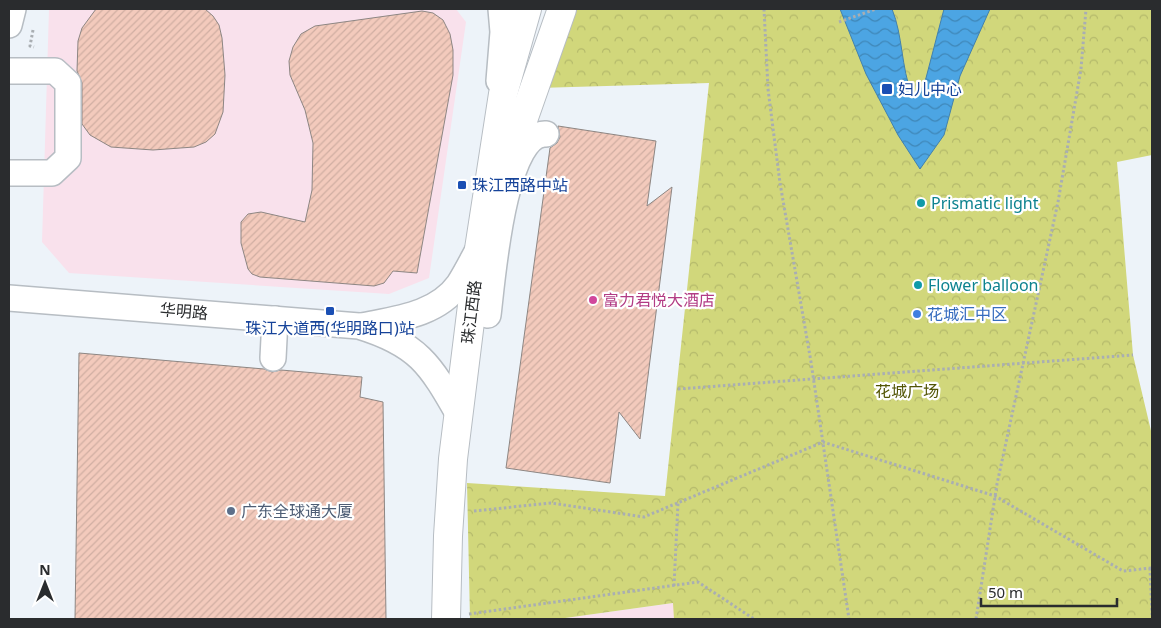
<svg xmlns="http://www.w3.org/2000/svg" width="1161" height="628" viewBox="0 0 1161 628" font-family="'Noto Sans','Noto Sans SC',sans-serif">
<defs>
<pattern id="forest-crowns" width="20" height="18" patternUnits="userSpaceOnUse" patternTransform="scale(1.25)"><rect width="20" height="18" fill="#d1d77b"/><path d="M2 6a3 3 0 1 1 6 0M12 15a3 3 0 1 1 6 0" fill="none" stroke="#b4b96b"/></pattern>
<pattern id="water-waves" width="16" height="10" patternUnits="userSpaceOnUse" patternTransform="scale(1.25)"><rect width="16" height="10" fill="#4ca5e3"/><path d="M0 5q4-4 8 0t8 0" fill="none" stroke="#3f87b8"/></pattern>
<pattern id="building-hatch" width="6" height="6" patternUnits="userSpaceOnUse" patternTransform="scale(1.25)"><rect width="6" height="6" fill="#f3cabc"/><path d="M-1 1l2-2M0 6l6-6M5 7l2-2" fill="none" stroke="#d0aea2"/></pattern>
</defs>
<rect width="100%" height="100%" fill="#edf3f9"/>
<g fill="#f9e1ec">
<path d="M49,9H456L466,22L429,278L389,294L69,273L42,242Z"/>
<path d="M674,603V619H558Z"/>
</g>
<path fill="url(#forest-crowns)" d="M558,9H1152V155L1117,162L1133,355L1152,435V619H674L673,603L558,619H470L467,483L665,496L709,83L538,88Z"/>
<path fill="url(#water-waves)" stroke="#4281ad" d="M840,9H892C903,36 901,67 912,95L920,92L926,78L944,9H990L960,76L944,135L920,169L898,135L866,74Z"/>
<g fill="url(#building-hatch)" stroke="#8d8683">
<path d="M96,9H205L213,16L219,25L222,38L225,75L223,112L215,134L206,142L194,147L153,150L111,147L90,135L82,124V83L77,71L78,41L82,28Z"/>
<path d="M422,11L433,13L443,20L450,34L453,50V75L417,273L393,271L384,283L374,286L260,277L252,274L248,269L241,243V222L248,214L261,212L305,222L312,190L313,143L305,110L290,75L289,61L293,47L301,34L315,26Z"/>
<path d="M558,126L656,141L647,206L672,187L640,439L619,412L610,483L506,468L550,148L557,143L560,137Z"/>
<path d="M79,353L264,369L272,372L281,370L362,377L360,397L383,402L386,619H75Z"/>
</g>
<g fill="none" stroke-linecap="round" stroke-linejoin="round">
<defs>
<g id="minor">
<path d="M9,25L13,9"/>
<path d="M9,71H55L68,83V158L52,173H9"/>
<path d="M499,81L503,32L501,9"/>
<path d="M9,298L359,326C418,344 430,364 459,415"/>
<path d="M488,315C492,284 503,131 546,134"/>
<path d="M362,326C396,319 437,315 459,284C466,273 472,261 478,250"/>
<path d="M273,358L275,319"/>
</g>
<g id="major">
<path d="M503,177L562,9"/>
<path d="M446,619L448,536L453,459L479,249L503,94L527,9"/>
</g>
</defs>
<use href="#minor" stroke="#b7bdc3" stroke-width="28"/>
<use href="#major" stroke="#b7bdc3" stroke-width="30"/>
<g stroke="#a9aeb2" stroke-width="3" stroke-dasharray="2.5 2.5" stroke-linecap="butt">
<path d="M764,9L768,89L780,183L811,362L849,619"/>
<path d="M33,30L30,46L34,47"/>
<path d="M678,389L1133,355"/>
<path d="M474,511L551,503L644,517L823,442L995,496L1123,571L1152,568"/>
<path d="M1150,568L1152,615"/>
<path d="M674,586L678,503"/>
<path d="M469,614L698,582L754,619"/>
<path d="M976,619L997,484L1058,202L1081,69L1086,9"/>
</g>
<use href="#minor" stroke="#fff" stroke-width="25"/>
<use href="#major" stroke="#fff" stroke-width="28"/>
<path stroke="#a9aeb2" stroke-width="3" stroke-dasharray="2.5 2.5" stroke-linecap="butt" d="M839,22L876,9"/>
</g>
<g fill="#1a4fb4" stroke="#fff" stroke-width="2">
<rect x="881" y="83" width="12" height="12" rx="2.5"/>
<rect x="457" y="180" width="10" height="10" rx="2.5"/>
<rect x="325" y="306" width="10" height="10" rx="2.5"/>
</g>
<g fill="#0f9aa8" stroke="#fff" stroke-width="2">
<circle cx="921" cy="203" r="5"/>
<circle cx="918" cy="285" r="5"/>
</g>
<circle fill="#d1479c" stroke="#fff" stroke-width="2" cx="593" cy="300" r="5"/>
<circle fill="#3f7fe0" stroke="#fff" stroke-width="2" cx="917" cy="314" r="5"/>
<circle fill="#5c6f8a" stroke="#fff" stroke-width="2" cx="231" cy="511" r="5"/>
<g text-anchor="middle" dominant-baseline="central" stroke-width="4.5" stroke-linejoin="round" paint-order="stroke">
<g font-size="16" fill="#164399" stroke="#fff" text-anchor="start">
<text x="898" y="89">妇儿中心</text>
<text x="472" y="185">珠江西路中站</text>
<text x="330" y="328" text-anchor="middle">珠江大道西(华明路口)站</text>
</g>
<g font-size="16" fill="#0d838f" stroke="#fff" text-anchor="start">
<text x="931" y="203">Prismatic light</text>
<text x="928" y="285">Flower balloon</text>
</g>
<g font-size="16" fill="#b23c85" stroke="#fff" text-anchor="start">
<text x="603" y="300">富力君悦大酒店</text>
</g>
<g font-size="16" fill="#2a2c2e" stroke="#fff">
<text transform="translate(184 311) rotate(5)">华明路</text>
<text transform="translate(471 312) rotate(-83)">珠江西路</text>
</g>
<g font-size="16" fill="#366cbe" stroke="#fff" text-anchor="start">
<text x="927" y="314">花城汇中区</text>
</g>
<g font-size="16" fill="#535606" stroke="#fff">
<text x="907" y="391">花城广场</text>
</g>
<g font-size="16" fill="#4e5e75" stroke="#fff" text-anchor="start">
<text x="241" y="511">广东全球通大厦</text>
</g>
</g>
<rect width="1161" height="628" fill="none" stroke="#2a2c2e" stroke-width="20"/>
<g transform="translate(45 583)" stroke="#ffffff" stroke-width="4" paint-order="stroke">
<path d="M0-4L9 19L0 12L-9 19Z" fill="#2a2c2e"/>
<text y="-8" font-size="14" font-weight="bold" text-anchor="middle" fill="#2a2c2e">N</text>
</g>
<path d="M981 598v8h136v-8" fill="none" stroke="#2a2c2e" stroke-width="2.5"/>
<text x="988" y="598" font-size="15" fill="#2a2c2e" stroke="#ffffff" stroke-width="4" paint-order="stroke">50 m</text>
</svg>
